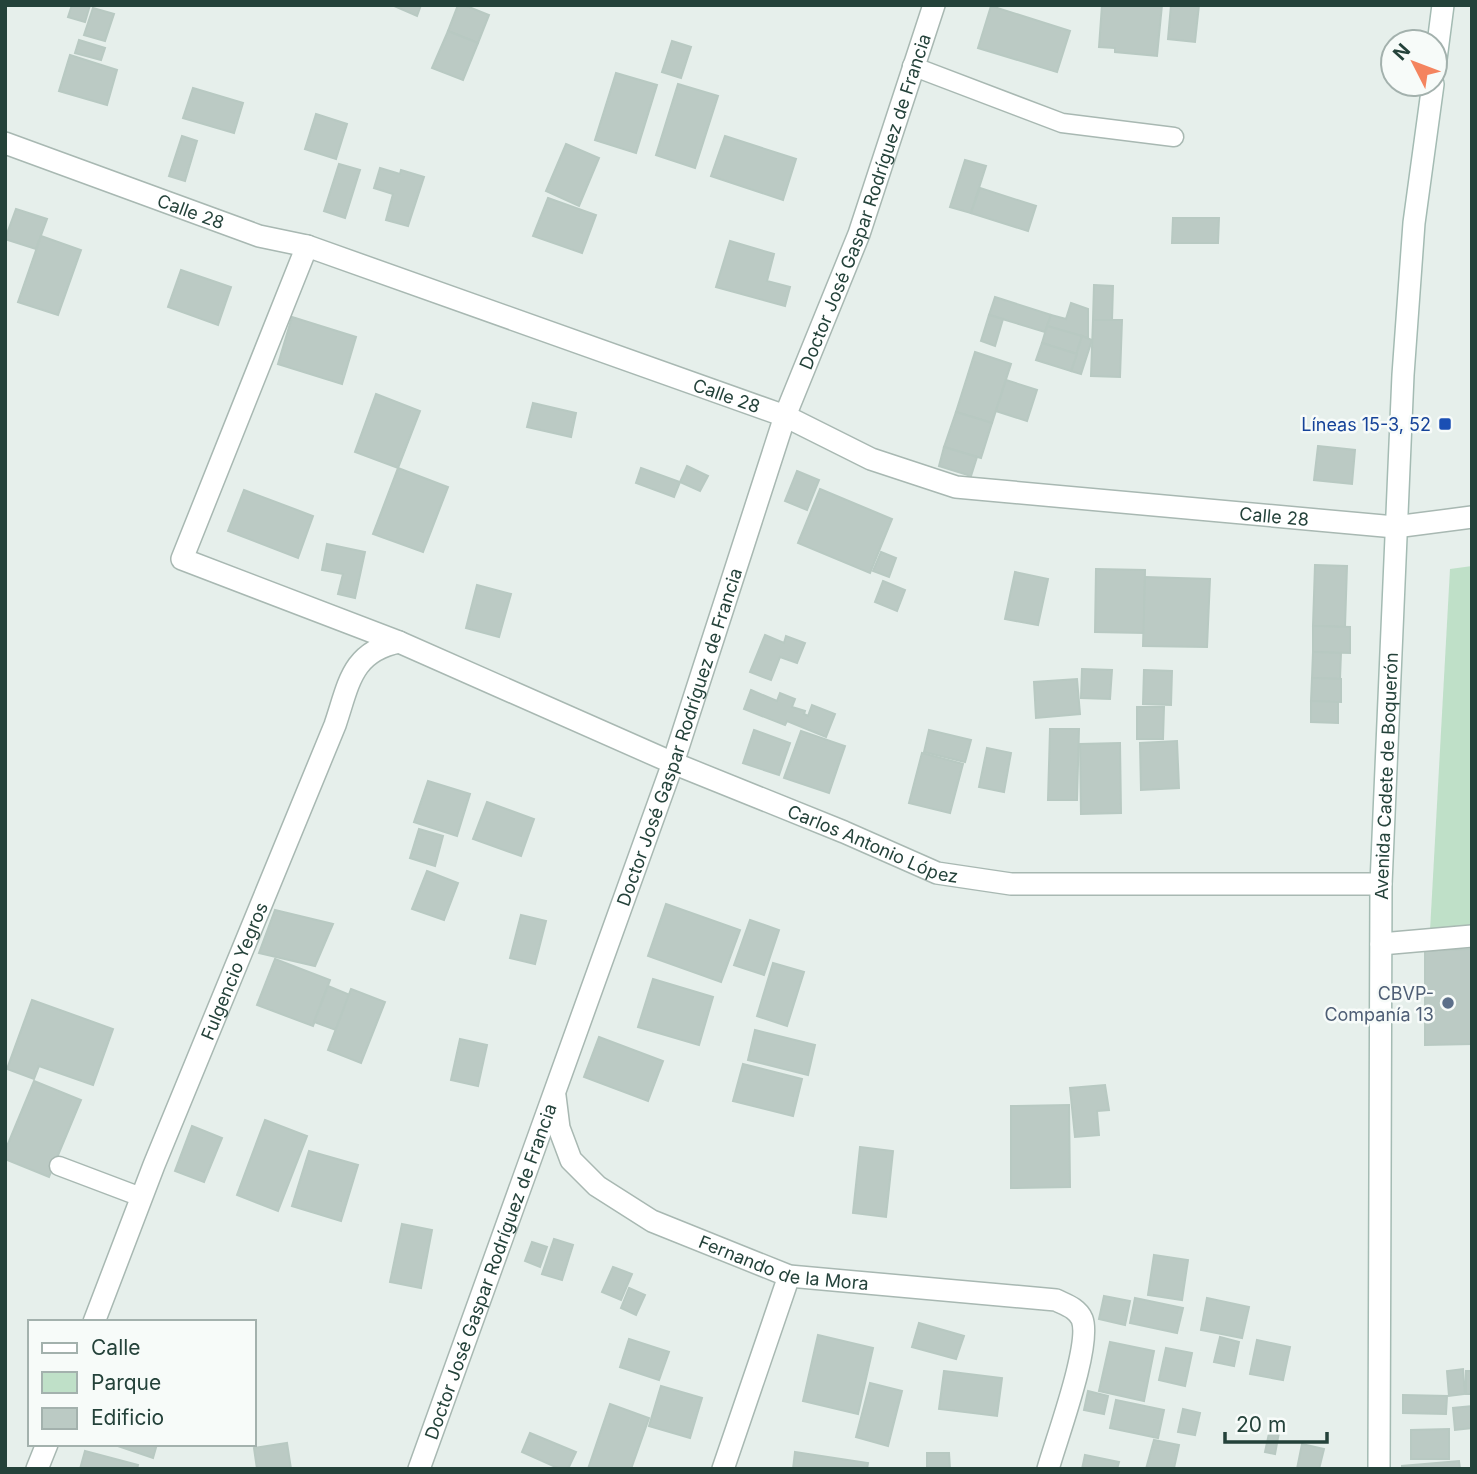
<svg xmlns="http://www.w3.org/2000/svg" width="1477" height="1474" viewBox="0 0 1477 1474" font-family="Inter,sans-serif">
<rect width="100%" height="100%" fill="#e6efeb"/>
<path fill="#bfe0c8" d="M1472,566V927L1430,931L1450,569Z"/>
<g fill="#bbcac4" stroke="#b8c9c2" stroke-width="2">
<path d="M72,5H90L85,22L68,17Z"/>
<path d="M392,5H421L417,16Z"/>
<path d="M458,5H464L489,15L478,43L448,31Z"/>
<path d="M1102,5H1162L1157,56L1115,52V48L1099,47Z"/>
<path d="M1171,5H1199L1195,42L1168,39Z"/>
<path d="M991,6L1070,31L1057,72L978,48Z"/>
<path d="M93,8L114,14L105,41L84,35Z"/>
<path d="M448,31L478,43L463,80L432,68Z"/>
<path d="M79,40L105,48L101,60L75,53Z"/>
<path d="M672,41L691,47L681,78L662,72Z"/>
<path d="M70,55L117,70L107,105L59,91Z"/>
<path d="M616,73L657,85L636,153L595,140Z"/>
<path d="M678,84L718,96L695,168L656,155Z"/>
<path d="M193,88L243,103L234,133L183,118Z"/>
<path d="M316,114L347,124L336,159L305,149Z"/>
<path d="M182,136L197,141L185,181L169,176Z"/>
<path d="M725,136L796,159L783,200L711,176Z"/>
<path d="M566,144L599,158L579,206L546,191Z"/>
<path d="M965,160L986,166L971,213L950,207Z"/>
<path d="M339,164L360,170L345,218L324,211Z"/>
<path d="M380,168L400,174L401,170L424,177L408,226L386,220L393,194L374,188Z"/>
<path d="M980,188L1036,206L1028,231L971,213Z"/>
<path d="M548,198L596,215L582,253L533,236Z"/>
<path d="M16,209L47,219L36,249L5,239Z"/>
<path d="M1173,218H1219L1218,243H1172Z"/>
<path d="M41,236L81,250L58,315L18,302Z"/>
<path d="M730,241L774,254L767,281L790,287L785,306L716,287Z"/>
<path d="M181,270L231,287L218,325L168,307Z"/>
<path d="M1094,285L1113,286L1112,320H1093Z"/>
<path d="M995,297L1051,315L1045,332L989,315Z"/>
<path d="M1071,303L1088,309V338L1047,326L1051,315L1066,319Z"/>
<path d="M989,315L1003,319L995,346L981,341Z"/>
<path d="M292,317L356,337L342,384L278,364Z"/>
<path d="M1093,320H1122L1120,377L1091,376Z"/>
<path d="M1047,326L1082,336L1077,354L1042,343Z"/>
<path d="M1082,336L1092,340L1081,374L1071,371Z"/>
<path d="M1042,343L1077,354L1071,371L1036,360Z"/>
<path d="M975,352L1011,364L992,423L956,412Z"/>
<path d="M1006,380L1037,390L1027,421L996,411Z"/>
<path d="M376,394L420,411L398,468L355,452Z"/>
<path d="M533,403L576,413L571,437L527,427Z"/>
<path d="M956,412L992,423L981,458L944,447Z"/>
<path d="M1318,446L1355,450L1352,484L1314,480Z"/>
<path d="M944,447L977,457L971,476L939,466Z"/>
<path d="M687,466L708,476L700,491L680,482Z"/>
<path d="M398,468L448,487L423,552L373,534Z"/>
<path d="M641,468L680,482L674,497L636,483Z"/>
<path d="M797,471L819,480L807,510L785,501Z"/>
<path d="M820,489L892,519L870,573L798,543Z"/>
<path d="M244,490L313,516L298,558L228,531Z"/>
<path d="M327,544L365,552L355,598L338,594L343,574L322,570Z"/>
<path d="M881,552L896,558L889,577L873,571Z"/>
<path d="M1315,565L1347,566L1345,627L1313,626Z"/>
<path d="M1096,569L1145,570L1144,633L1095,632Z"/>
<path d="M1015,572L1048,579L1038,625L1005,619Z"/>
<path d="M1145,577L1210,579L1207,647L1143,646Z"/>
<path d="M883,581L905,590L897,611L875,602Z"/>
<path d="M477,585L511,594L499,637L466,628Z"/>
<path d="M1313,626L1350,627V653L1313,652Z"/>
<path d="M765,635L784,643L786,636L805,643L797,663L780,657L771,680L750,672Z"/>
<path d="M1313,652L1341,653L1340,679L1312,678Z"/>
<path d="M1082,669L1112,670L1110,699L1081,698Z"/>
<path d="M1144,670L1172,671L1171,705L1143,704Z"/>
<path d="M1312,678L1341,679V702L1311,701Z"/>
<path d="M1077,679L1080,714L1036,718L1034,682Z"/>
<path d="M751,690L777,701L780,693L795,699L792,707L805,711L804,714L808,716L812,705L835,714L826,737L787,721L785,725L744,709Z"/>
<path d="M1311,701L1338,702V723L1311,722Z"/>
<path d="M1137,707H1164L1163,739H1137Z"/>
<path d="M1050,729H1079L1077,800H1048Z"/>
<path d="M754,730L790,743L779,775L743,763Z"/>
<path d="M929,730L971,740L965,762L924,752Z"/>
<path d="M801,731L845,746L829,793L784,778Z"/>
<path d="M1177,741L1179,788L1141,790L1140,743Z"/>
<path d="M1120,743L1121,813L1081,814L1080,744Z"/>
<path d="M987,748L1011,753L1004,792L979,787Z"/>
<path d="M922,753L963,764L950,813L909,803Z"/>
<path d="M428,781L470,794L457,836L414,822Z"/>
<path d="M487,802L534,819L521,856L473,839Z"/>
<path d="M419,829L443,836L435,866L410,858Z"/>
<path d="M427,871L458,883L444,920L412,909Z"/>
<path d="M666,904L740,930L721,982L648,956Z"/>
<path d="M275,910L333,924L315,966L259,953Z"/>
<path d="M521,915L546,921L535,964L510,958Z"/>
<path d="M750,920L779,930L764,975L734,965Z"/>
<path d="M1472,949V1044L1425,1045V951Z"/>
<path d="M275,959L330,980L313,1026L257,1005Z"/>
<path d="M773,963L804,972L787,1026L757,1016Z"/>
<path d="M653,979L713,997L699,1045L638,1027Z"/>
<path d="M328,986L350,995L336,1030L314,1022Z"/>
<path d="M351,989L385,1002L361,1063L328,1050Z"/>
<path d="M32,1000L113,1029L93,1085L39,1066L34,1079L7,1069Z"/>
<path d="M755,1030L815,1045L808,1075L748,1060Z"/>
<path d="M599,1037L663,1061L648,1101L584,1077Z"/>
<path d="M460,1039L487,1045L478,1086L451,1080Z"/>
<path d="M743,1064L802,1079L793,1116L733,1101Z"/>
<path d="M34,1081L81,1100L49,1177L5,1159V1151Z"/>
<path d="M1105,1085L1109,1110L1097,1111L1099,1135L1075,1137L1070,1088Z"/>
<path d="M1069,1105L1070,1187L1011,1188V1106Z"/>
<path d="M265,1120L307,1136L278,1211L237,1195Z"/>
<path d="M192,1126L222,1138L204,1182L175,1171Z"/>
<path d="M860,1147L893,1151L886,1217L853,1213Z"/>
<path d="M309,1151L358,1165L341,1221L292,1206Z"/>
<path d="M402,1224L432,1230L421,1288L390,1282Z"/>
<path d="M554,1239L573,1245L562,1280L542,1274Z"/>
<path d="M532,1242L547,1247L540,1267L525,1261Z"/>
<path d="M1154,1255L1188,1260L1182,1300L1148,1295Z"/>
<path d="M613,1267L632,1274L621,1300L602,1292Z"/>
<path d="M629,1288L645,1295L636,1315L621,1308Z"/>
<path d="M1104,1296L1130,1301L1125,1325L1099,1319Z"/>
<path d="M1135,1298L1183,1308L1177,1333L1130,1323Z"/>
<path d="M1207,1298L1249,1307L1242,1338L1201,1330Z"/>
<path d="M919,1323L964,1336L956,1359L912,1347Z"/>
<path d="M818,1335L873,1348L858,1414L803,1401Z"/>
<path d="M1220,1337L1239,1342L1234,1366L1214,1362Z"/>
<path d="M629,1339L669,1352L659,1380L620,1367Z"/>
<path d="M1257,1340L1290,1347L1283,1380L1250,1374Z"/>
<path d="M1110,1342L1154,1351L1144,1401L1099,1391Z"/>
<path d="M1166,1348L1192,1353L1185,1386L1159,1380Z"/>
<path d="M1463,1369L1465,1394L1449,1396L1447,1371Z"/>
<path d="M944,1371L1002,1378L997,1416L939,1409Z"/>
<rect x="1466" y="1371" width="6" height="23"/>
<path d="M870,1383L902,1391L888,1446L856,1437Z"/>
<path d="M661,1386L702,1398L690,1438L649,1426Z"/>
<path d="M1088,1391L1108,1396L1104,1414L1084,1410Z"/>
<path d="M1403,1395L1447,1396L1446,1414L1403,1413Z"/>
<path d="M1116,1400L1164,1410L1158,1438L1110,1428Z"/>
<path d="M610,1404L649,1418L631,1469H588Z"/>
<path d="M1472,1406V1428L1455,1430L1453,1408Z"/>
<path d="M1183,1409L1200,1413L1195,1435L1178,1432Z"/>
<path d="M1271,1424L1280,1427L1275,1454L1265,1452Z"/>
<path d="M1449,1429V1459H1411V1430Z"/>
<path d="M530,1433L576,1452L568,1469H560L522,1452Z"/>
<path d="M1154,1440L1179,1445L1174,1468L1181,1469H1146Z"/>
<path d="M287,1443L291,1469H257L254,1448Z"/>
<path d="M112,1444H157L153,1458Z"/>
<path d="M1302,1444L1324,1449L1319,1469H1297Z"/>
<path d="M85,1451L138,1465L137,1469H80Z"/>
<path d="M795,1452L868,1463L867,1469H793Z"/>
<path d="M927,1453H949L950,1469H927Z"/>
<path d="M1085,1455L1119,1462L1117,1469H1082Z"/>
<path d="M1459,1461L1460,1469H1402V1466Z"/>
</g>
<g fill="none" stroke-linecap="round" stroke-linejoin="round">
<defs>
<g id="service">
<path d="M912,66L1062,123L1174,137"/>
<path d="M59,1166L141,1197"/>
</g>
<g id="minor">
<path id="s1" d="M5,143L259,236L307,246L785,416L871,459L956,487L1395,527L1472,517"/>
<path id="s2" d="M307,246L182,559L399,642L673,763L844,832L937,873L1011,884H1381"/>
<path d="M1381,944L1472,936"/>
<path id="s3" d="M555,1096L559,1128L571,1160L597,1186L652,1221L789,1276L1056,1300C1066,1305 1077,1308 1082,1319C1092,1344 1056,1440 1048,1469"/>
<path id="s4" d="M94,1322L154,1165L335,725C349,684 351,652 399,642"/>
<path d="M37,1469L47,1444"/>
<path id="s5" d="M419,1469L673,763L785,416L859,234L934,5"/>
<path d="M723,1469L789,1276"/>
</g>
<g id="secondary">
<path d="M1435,67L1443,5"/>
<path id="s6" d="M1379,1469L1381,884L1403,375L1414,223L1433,84"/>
</g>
</defs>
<use href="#service" stroke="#a8b8b2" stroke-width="21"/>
<use href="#minor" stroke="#a8b8b2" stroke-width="24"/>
<use href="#secondary" stroke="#a4bbb3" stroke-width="24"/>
<use href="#service" stroke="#fff" stroke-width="18"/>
<use href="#minor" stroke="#fff" stroke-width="21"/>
<use href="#secondary" stroke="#fff" stroke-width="21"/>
</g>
<rect fill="#1a4fb4" stroke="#f7fbf9" stroke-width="2.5" x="1438" y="417" width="14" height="14" rx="3.5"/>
<circle fill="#5c6f8a" stroke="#f7fbf9" stroke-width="2.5" cx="1448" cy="1003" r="7"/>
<g text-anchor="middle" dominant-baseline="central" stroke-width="5" stroke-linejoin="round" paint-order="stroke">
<g font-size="18" fill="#24423a" stroke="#f7fbf9">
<text stroke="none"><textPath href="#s5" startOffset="1344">Doctor José Gaspar Rodríguez de Francia</textPath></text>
<text stroke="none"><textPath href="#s1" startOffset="198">Calle 28</textPath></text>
<text stroke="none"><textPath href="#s1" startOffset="765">Calle 28</textPath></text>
<text stroke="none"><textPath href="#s1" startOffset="1332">Calle 28</textPath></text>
<text stroke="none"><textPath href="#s5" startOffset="777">Doctor José Gaspar Rodríguez de Francia</textPath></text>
<text stroke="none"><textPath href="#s6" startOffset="693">Avenida Cadete de Boquerón</textPath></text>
<text stroke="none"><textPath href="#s2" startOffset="1085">Carlos Antonio López</textPath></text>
<text stroke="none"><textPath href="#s4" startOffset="378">Fulgencio Yegros</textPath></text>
<text stroke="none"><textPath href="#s3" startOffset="308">Fernando de la Mora</textPath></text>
<text stroke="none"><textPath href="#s5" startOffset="210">Doctor José Gaspar Rodríguez de Francia</textPath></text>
</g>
<g font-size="18" fill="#164399" stroke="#f7fbf9" text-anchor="end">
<text x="1431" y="424">Líneas 15-3, 52</text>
</g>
<g font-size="18" fill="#4e5e75" stroke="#f7fbf9" text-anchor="end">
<text x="1434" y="993">CBVP-<tspan x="1434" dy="21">Companía 13</tspan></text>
</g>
</g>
<rect width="1477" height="1474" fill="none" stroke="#24423a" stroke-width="14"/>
<rect x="28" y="1320" width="228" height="126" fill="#f7fbf9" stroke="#a3b1ad" stroke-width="2"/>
<rect x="42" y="1343" width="35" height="10" fill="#ffffff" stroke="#a3b1ad" stroke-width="2"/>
<text x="91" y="1355" font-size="21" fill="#24423a">Calle</text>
<rect x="42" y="1372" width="35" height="21" fill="#bfe0c8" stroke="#a3b1ad" stroke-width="2"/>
<text x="91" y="1390" font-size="21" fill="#24423a">Parque</text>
<rect x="42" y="1408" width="35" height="21" fill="#bbcac4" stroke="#a3b1ad" stroke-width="2"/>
<text x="91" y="1425" font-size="21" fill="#24423a">Edificio</text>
<g transform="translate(1414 63) rotate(312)"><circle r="33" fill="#f7fbf9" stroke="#a3b1ad" stroke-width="2"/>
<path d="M0-5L12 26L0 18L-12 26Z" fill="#f4845f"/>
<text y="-10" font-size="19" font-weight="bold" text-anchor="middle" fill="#24423a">N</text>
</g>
<path d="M1225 1432v10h102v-10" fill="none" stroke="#24423a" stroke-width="3.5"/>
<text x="1236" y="1432" font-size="21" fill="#24423a" stroke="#f7fbf9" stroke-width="5" paint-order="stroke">20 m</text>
</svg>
